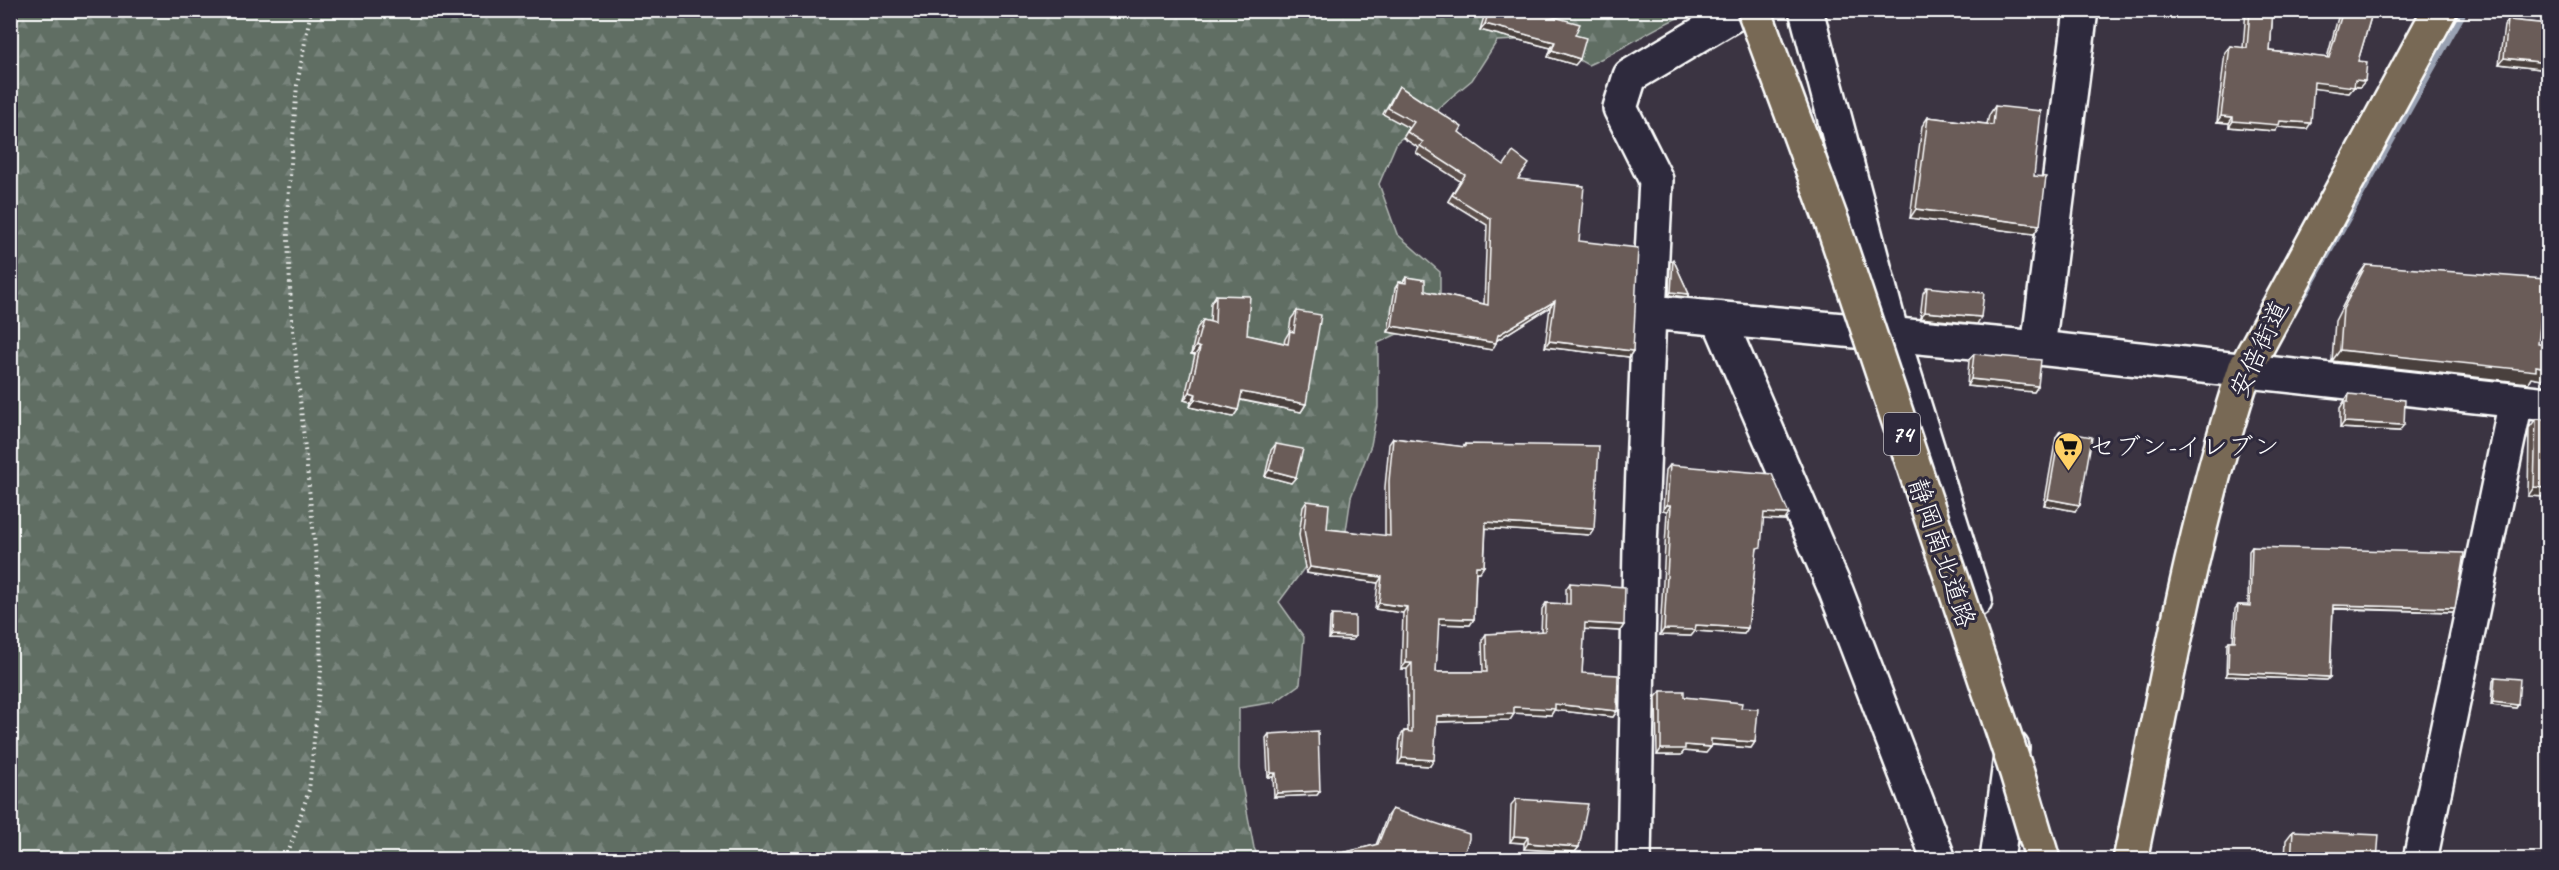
<svg xmlns="http://www.w3.org/2000/svg" width="2559" height="870" viewBox="0 0 2559 870" font-family="Caveat,'Klee One',sans-serif">
<defs>
<pattern id="forest-firs" width="22" height="20" patternUnits="userSpaceOnUse" patternTransform="scale(1.5)"><rect width="22" height="20" fill="#606e64"/><path d="M5 1l3.5 6h-7zM16 11l3.5 6h-7z" fill="#78847b"/></pattern>
</defs>
<rect width="100%" height="100%" fill="#3b3442"/>
<filter id="ink" filterUnits="userSpaceOnUse"><feTurbulence type="fractalNoise" baseFrequency=".0167" numOctaves="2"/><feDisplacementMap in="SourceGraphic" scale="12" xChannelSelector="R" yChannelSelector="G"/><feConvolveMatrix kernelMatrix="1 2 1 2 8 2 1 2 1" color-interpolation-filters="sRGB"/></filter>
<g filter="url(#ink)">
<path fill="url(#forest-firs)" stroke="#b0b6b2" stroke-width="1.5" d="M10,11H1696C1658,23 1625,49 1588,65L1541,39L1497,41L1472,80L1397,142L1379,184L1397,234L1440,272V314L1378,343V408L1371,445L1351,497L1343,551L1308,563L1279,602L1304,637L1300,684L1275,702L1239,708V769L1254,848L1260,860L11,859Z"/>
<g fill="none" stroke-linecap="round" stroke-linejoin="round">
<path stroke="#99a1b2" stroke-width="8" d="M2305,293L2464,10"/>
<defs>
<g id="minor">
<path d="M1806,10L1892,335L1975,600"/>
<path d="M1649,312L1656,180L1620,108L1630,76L1741,10"/>
<path d="M1719,319L1836,591L1939,860"/>
<path d="M2038,348L2081,10"/>
<path d="M1634,860L1640,548L1649,312L2038,348L2548,404"/>
<path d="M1997,860L2012,748"/>
<path d="M2420,860L2516,401"/>
</g>
<path id="major" d="M2130,860C2164,696 2192,529 2245,369L2440,10"/>
</defs>
<use href="#minor" stroke="#fff" stroke-width="38"/>
<use href="#major" stroke="#fff" stroke-width="38"/>
<path stroke="#fff" stroke-width="4" stroke-dasharray="1.5 4.5" stroke-linecap="butt" d="M286,860L309,790L321,670L318,577L291,310L287,215L297,85L311,10"/>
<use href="#minor" stroke="#2f2a3d" stroke-width="33"/>
<use href="#major" stroke="#786954" stroke-width="33"/>
<defs>
<path id="highway-bridge" d="M1754,10L1833,225L2017,773L2043,860"/>
</defs>
<use href="#highway-bridge" stroke="#fff" stroke-width="38" stroke-linecap="butt"/>
<use href="#highway-bridge" stroke="#786954" stroke-width="33"/>
</g>
<g fill="#5b4f4c" stroke="#fff" stroke-width="1.5">
<path d="M1486,10H1537L1536,12L1575,35L1580,59L1575,65L1548,57L1551,48L1480,30Z"/>
<path d="M2246,10H2273L2270,51L2327,58L2340,10H2373L2358,61L2360,87H2354L2349,93L2313,88L2307,129L2278,127L2275,131L2229,127V123L2217,122L2225,52L2230,46L2243,48Z"/>
<path d="M2508,20L2548,24V70L2499,64L2504,26Z"/>
<path d="M1399,86L1518,179L1579,241L1633,351L1629,357L1545,347L1550,307L1497,340L1492,350L1388,332L1395,288L1399,282H1403L1406,277L1425,291L1484,304L1487,225L1448,201L1460,181L1416,153L1419,148L1403,138L1409,128L1383,114Z"/>
<path d="M1995,106L2034,176L2040,225L2034,234L1910,218L1922,126L1928,117L1987,124L1989,115Z"/>
<path d="M1673,259L1689,294L1687,297L1669,295L1670,262Z"/>
<path d="M2366,265L2538,344L2548,346V381L2531,378L2528,383L2332,361L2335,321L2358,276Z"/>
<path d="M1927,287L1977,324L1920,318L1923,293Z"/>
<path d="M1216,295L1247,335L1284,343L1285,339L1289,332L1291,319L1297,311L1306,404L1301,412L1240,400L1238,410L1233,417L1190,407L1191,402L1184,400L1195,355L1191,354L1197,328L1203,320L1210,322L1211,303Z"/>
<path d="M1974,354L2038,386L2034,392L1967,386L1969,360Z"/>
<path d="M2349,394L2399,431L2340,428V408Z"/>
<path d="M2536,419L2548,420V497L2528,496L2529,428Z"/>
<path d="M2060,431L2075,511L2044,505L2056,437Z"/>
<path d="M1393,438L1463,447L1465,444L1594,529L1590,535L1486,528L1484,566L1480,572H1476L1474,619L1470,625L1438,624L1436,672H1483L1482,640L1486,634L1541,632L1542,609L1546,603L1566,604V589L1570,583L1624,625L1620,631L1584,629L1582,673L1617,711L1613,717L1554,710L1551,715L1514,713L1510,720L1437,722L1430,766L1398,764L1400,737L1404,731H1408L1407,669H1401L1403,613L1375,609L1378,583L1306,573L1299,535L1303,507L1307,501L1327,529L1385,536V487L1389,444Z"/>
<path d="M1276,444L1296,477L1291,483L1265,476L1271,450Z"/>
<path d="M1670,465L1785,520L1763,519L1756,553L1748,628L1744,634L1695,631L1691,636L1660,635L1667,511L1663,510L1666,470Z"/>
<path d="M2252,547L2453,612L2333,609L2330,677L2327,680L2226,676L2227,644L2229,641H2233L2235,609L2238,605H2248L2249,551Z"/>
<path d="M1332,615L1352,640L1329,639L1330,618Z"/>
<path d="M2495,677L2518,705L2516,708L2491,705L2493,680Z"/>
<path d="M1661,691L1684,697L1741,708L1755,742L1751,748L1711,745V747L1706,753L1684,751L1681,755H1657L1656,697Z"/>
<path d="M1269,734L1320,791L1317,795L1274,797L1273,777H1268L1266,738Z"/>
<path d="M1516,799L1579,847L1575,852L1524,849V843L1510,842L1511,805Z"/>
<path d="M1392,809L1462,860H1321L1322,858L1376,845L1387,816Z"/>
<path d="M2293,831L2377,860H2285L2286,840Z"/>
</g>
<g fill="#4a403e" stroke="#fff" stroke-width="1.5">
<path d="M1485,24L1555,42L1551,48L1480,30Z"/>
<path d="M1552,50L1580,59L1575,65L1548,57Z"/>
<path d="M2504,58L2548,63V70L2499,64Z"/>
<path d="M2355,80L2365,81L2360,87L2352,86L2354,87L2349,93L2310,88L2314,82Z"/>
<path d="M2221,116L2233,117L2229,123L2217,122Z"/>
<path d="M2233,121H2280L2311,123L2307,129L2278,127L2275,131L2229,127Z"/>
<path d="M1916,209L2040,225L2034,234L1910,218Z"/>
<path d="M1671,292L1689,294L1687,297L1669,295Z"/>
<path d="M1555,301L1550,307L1494,342L1498,335Z"/>
<path d="M1925,312L1981,317L1977,324L1920,318Z"/>
<path d="M1392,326L1496,343L1492,350L1388,332Z"/>
<path d="M1549,341L1633,351L1629,357L1545,347Z"/>
<path d="M1196,346L1200,348L1195,355L1191,354Z"/>
<path d="M2340,350L2536,366L2548,368V381L2531,378L2528,383L2332,361Z"/>
<path d="M1971,379L2038,386L2034,392L1967,386Z"/>
<path d="M1190,392L1196,394L1191,402L1184,400Z"/>
<path d="M1242,392L1306,404L1301,412L1237,399Z"/>
<path d="M1195,399L1238,410L1233,417L1190,407Z"/>
<path d="M2344,422L2404,425L2399,431L2340,428Z"/>
<path d="M1269,470L1296,477L1291,483L1265,476Z"/>
<path d="M2534,487L2548,488V497L2528,496Z"/>
<path d="M2048,499L2080,505L2075,511L2044,505Z"/>
<path d="M1667,505H1671L1667,511L1663,510Z"/>
<path d="M1764,513L1789,514L1785,520L1760,519Z"/>
<path d="M1486,522L1594,529L1590,535L1482,528Z"/>
<path d="M1476,566H1484L1480,572H1472Z"/>
<path d="M1310,567L1382,577L1378,583L1306,573Z"/>
<path d="M1379,603L1407,607L1403,613L1375,609Z"/>
<path d="M2333,605L2455,608L2453,612L2331,608Z"/>
<path d="M1439,618L1474,619L1470,625L1435,624Z"/>
<path d="M1585,623L1624,625L1620,631L1581,629Z"/>
<path d="M1696,625L1748,628L1744,634L1695,631L1691,636L1660,635L1664,629Z"/>
<path d="M1331,636L1355,637L1352,640L1329,639Z"/>
<path d="M1406,663H1412L1407,669H1401Z"/>
<path d="M2228,672L2330,677L2327,680L2226,676Z"/>
<path d="M2493,702L2518,705L2516,708L2491,705Z"/>
<path d="M1555,704L1617,711L1613,717L1554,710L1551,715L1510,713L1514,707Z"/>
<path d="M1514,714L1510,720L1433,722L1437,716Z"/>
<path d="M1711,739L1755,742L1751,748L1707,744Z"/>
<path d="M1685,745L1711,747L1706,753L1684,751L1681,755H1657L1661,749Z"/>
<path d="M1402,758L1434,760L1430,766L1398,764Z"/>
<path d="M1271,773H1276L1273,777H1268Z"/>
<path d="M1320,791L1317,795L1274,797L1277,793Z"/>
<path d="M1514,836L1528,837L1524,843L1510,842Z"/>
<path d="M1528,843L1579,847L1575,852L1524,849Z"/>
</g>
<g fill="#6a5c58" stroke="#fff" stroke-width="1.5">
<path d="M1489,10H1537L1536,12L1580,24L1575,35L1586,38L1580,59L1552,50L1555,42L1485,24Z"/>
<path d="M2250,10H2273L2270,51L2329,58L2343,10H2373L2358,61L2367,62L2365,81L2355,80L2354,87L2314,82L2311,123L2280,121L2279,125L2233,121V117L2221,116L2230,46L2247,48Z"/>
<path d="M2508,20L2548,24V63L2504,58Z"/>
<path d="M1399,86L1462,127L1459,132L1504,165L1513,152L1529,164L1518,179L1584,186L1579,241L1638,248L1633,351L1549,341L1555,301L1498,335L1496,343L1392,326L1399,282L1406,283V277L1425,280V291L1488,305L1491,219L1452,195L1465,175L1420,146L1423,142L1407,132L1414,122L1388,108Z"/>
<path d="M1995,106L2041,111L2034,176L2046,177L2040,225L1916,209L1928,117L1993,125Z"/>
<path d="M1673,259L1689,294L1671,292Z"/>
<path d="M2366,265L2545,279L2538,344L2548,346V368L2536,366V371L2340,350L2343,309Z"/>
<path d="M1927,287L1984,293L1981,317L1925,312Z"/>
<path d="M1216,295L1250,296L1247,335L1288,344L1290,331L1294,332L1297,311L1321,315L1306,404L1242,392L1238,410L1195,399L1196,394L1190,392L1200,348L1196,346L1203,320L1215,323Z"/>
<path d="M1974,354L2041,360L2038,386L1971,379Z"/>
<path d="M2349,394L2405,400L2404,425L2344,422L2345,402H2348Z"/>
<path d="M2536,419L2548,420V488L2534,487Z"/>
<path d="M2060,431L2092,437L2080,505L2048,499Z"/>
<path d="M1393,438L1465,447V444L1599,446L1594,529L1486,522L1484,566H1476L1474,619L1439,618L1436,672H1487L1486,634L1545,631L1546,603L1570,604V583L1625,587L1624,625L1585,623L1582,673L1618,675L1617,711L1555,704V709L1514,707V714L1437,716L1434,760L1402,758L1404,731L1412,732V663H1406L1407,607L1379,603L1382,577L1310,567L1304,529L1307,501L1329,504L1327,529L1390,536L1389,481Z"/>
<path d="M1276,444L1303,449L1296,477L1269,470Z"/>
<path d="M1670,465L1772,474L1789,514L1764,513L1761,547L1757,548L1748,628L1696,625L1695,630L1664,629L1671,505H1667Z"/>
<path d="M2252,547L2464,553L2455,608L2333,605L2330,677L2228,672L2229,641H2235L2238,605L2250,606Z"/>
<path d="M1332,615L1355,616V637L1331,636Z"/>
<path d="M2495,677L2520,679L2518,705L2493,702Z"/>
<path d="M1661,691H1684V697L1742,703L1741,708L1758,709L1755,742L1711,739V747L1685,745V749H1661Z"/>
<path d="M1318,731L1320,791L1277,793L1276,773H1271L1269,734Z"/>
<path d="M1516,799L1588,804L1579,847L1528,843V837L1514,836Z"/>
<path d="M1392,809L1469,834V839L1462,860H1322V858L1378,844Z"/>
<path d="M2293,831L2379,835L2377,860H2291Z"/>
</g>
</g>
<defs>
<symbol id="supermarket-pin" viewBox="-11 -11 22 30"><path d="M0 17L-7.5 6A9.5 9.5 0 1 1 7.5 6Z" fill="#ffd166" stroke="#2f2a3d"/><path d="M-6-5.5h2.5l.6 2H6L4.5 2H-2.5L-4.4-4H-6ZM-1.5 3.2a1.3 1.3 0 1 0 .1 0ZM3 3.2a1.3 1.3 0 1 0 .1 0Z" fill="#111"/></symbol>
</defs>
<g fill-rule="evenodd">
<use href="#supermarket-pin" x="2052" y="430" width="33" height="45"/>
</g>
<g text-anchor="middle" dominant-baseline="central" stroke-width="6" stroke-linejoin="round" paint-order="stroke">
<rect fill="#2f2a3d" stroke="#c1bfc5" stroke-width="1.5" x="1884" y="413" width="36" height="42" rx="4.5"/>
<g font-size="24" font-weight="bold" fill="#fff">
<text x="1902" y="434">74</text>
</g>
<g font-size="26" fill="#fff" stroke="#2f2a3d">
<text transform="translate(2259 349) rotate(-65)">安倍街道</text>
<text transform="translate(1942 553) rotate(71)">静岡南北道路</text>
</g>
<g font-size="26" fill="#fff" stroke="#2f2a3d" text-anchor="start">
<text x="2089" y="446">セブン-イレブン</text>
</g>
</g>
<rect width="2559" height="870" fill="none" stroke="#2f2a3d" stroke-width="36"/>
<rect x="18" y="18" width="2523" height="834" fill="none" stroke="#fff" stroke-width="2" filter="url(#ink)"/>
</svg>
